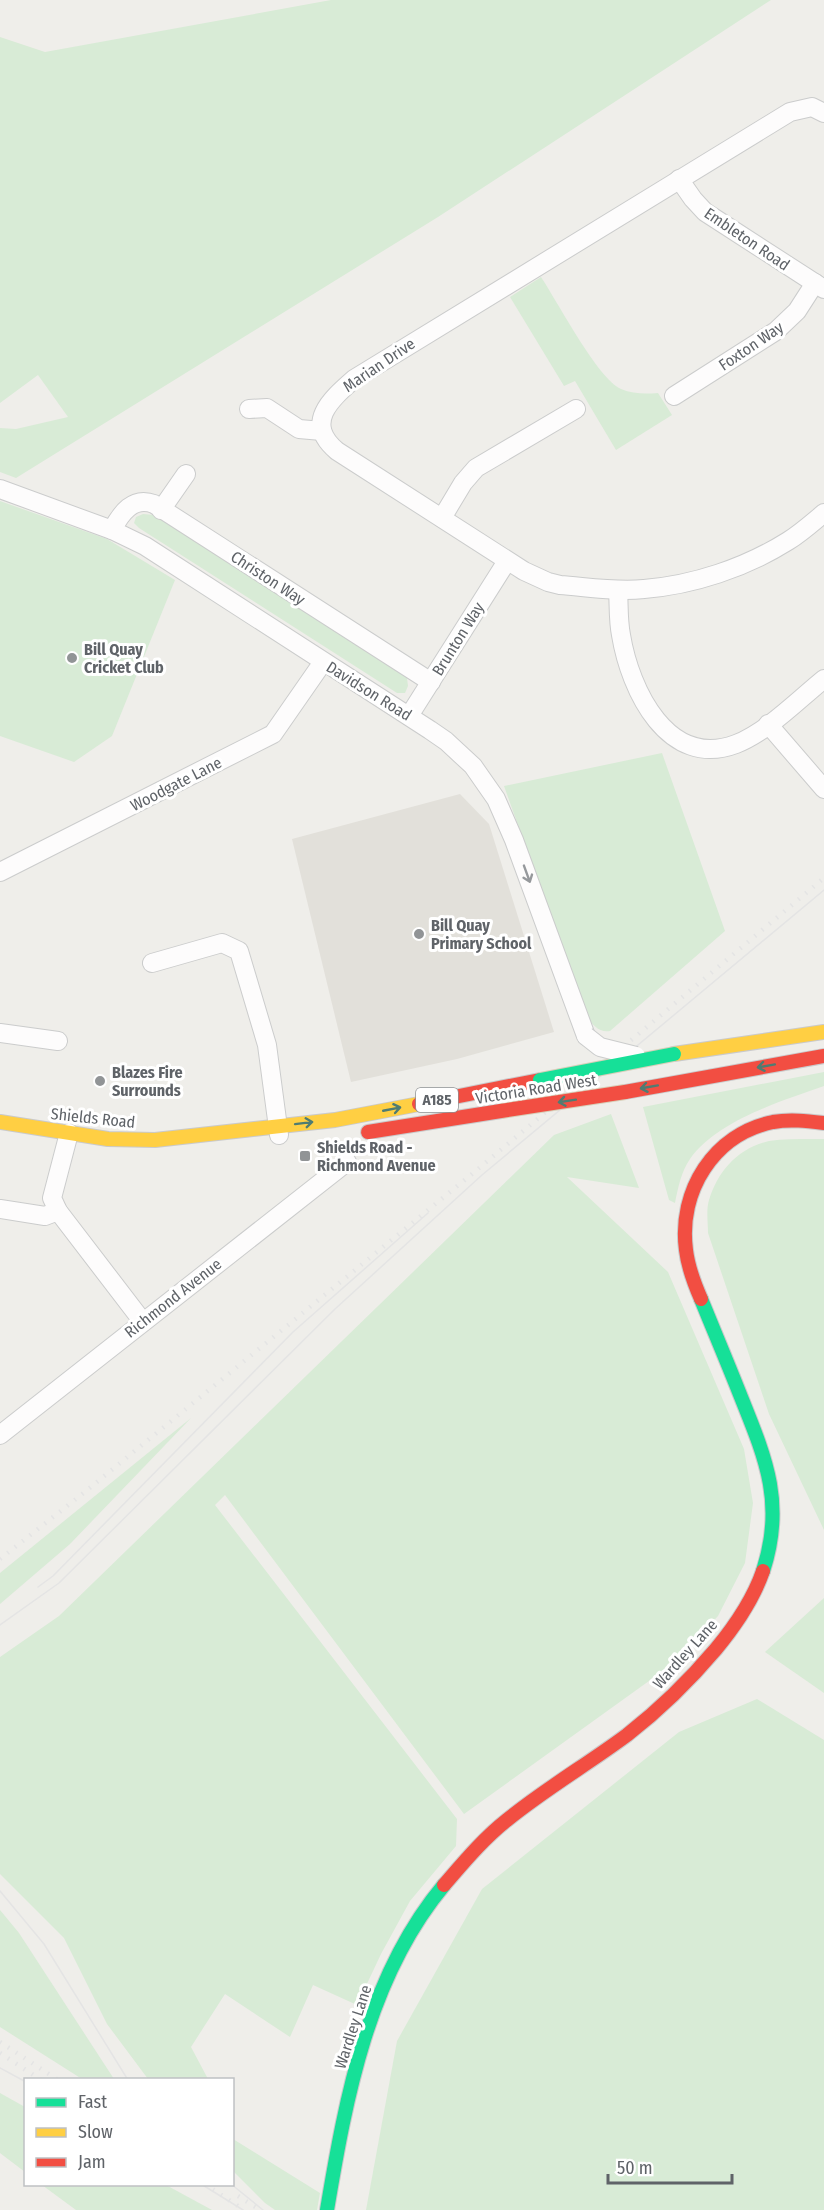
<svg xmlns="http://www.w3.org/2000/svg" width="824" height="2210" viewBox="0 0 824 2210" font-family="'Fira Sans Condensed',sans-serif">
<rect width="100%" height="100%" fill="#efeeea"/>
<path fill="#e2e0da" d="M460,794L489,824L554,1032L457,1059L351,1082L292,839Z"/>
<g fill="#d8ebd6">
<path d="M331,0H771L438,217L16,478L0,472V428L16,429L68,417L38,375L0,403V37L45,52Z"/>
<path d="M541,277C557,301 598,379 621,389C633,394 645,394 658,393L672,415L616,450L575,381L564,386L510,297Z"/>
<path d="M0,501L107,539L175,580L112,736L74,762L0,736Z"/>
<path d="M143,514L154,515L407,678L408,686L405,693H397L139,528L134,523L136,517Z"/>
<path d="M662,753L725,931L610,1031C599,1033 593,1025 587,1017L504,786Z"/>
<path d="M824,1072V1086C781,1101 717,1121 690,1159C681,1172 678,1188 675,1203L669,1200L643,1107Z"/>
<path d="M611,1114L639,1188L567,1177L668,1272L744,1449L753,1503L745,1563L718,1616L674,1663L464,1814L225,1495L215,1505L457,1819L456,1846L410,1901L381,1954L357,2005L313,1985L290,2037L225,1994L191,2047L208,2079H148L107,2024L64,1938L0,1874V1657L59,1616L554,1135Z"/>
<path d="M810,1139H824V1530L769,1414L708,1233C708,1223 706,1210 709,1200C718,1171 738,1148 769,1141C782,1139 797,1139 810,1139Z"/>
<path d="M191,1418L70,1544L0,1604V1573Z"/>
<path d="M824,1598V1693L765,1652Z"/>
<path d="M757,1699L824,1740V2210H366L397,2041L482,1889L679,1732Z"/>
<path d="M0,1910L19,1933L114,2079H82L0,2027Z"/>
<path d="M0,2093L25,2107V2172L0,2153Z"/>
<path d="M232,2126L233,2139L320,2193L317,2210H275L265,2203L233,2171Z"/>
<path d="M42,2185H166L212,2210H76Z"/>
</g>
<g fill="none" stroke-linecap="round" stroke-linejoin="round">
<defs>
<g id="street">
<path d="M824,113L812,107L790,112L354,379C330,400 304,423 337,451L524,571L548,582L560,585C587,587 616,592 644,589C693,585 745,568 788,541C801,533 812,523 824,513"/>
<path d="M679,179L693,199L705,212L824,289"/>
<path d="M674,396L776,331L797,311L815,283"/>
<path d="M249,409L267,408L299,429L322,431"/>
<path d="M0,489L112,530L145,546L430,730L446,741L473,766L496,799L514,840L586,1036"/>
<path d="M161,510L186,474"/>
<path d="M442,518L463,483L476,468L576,409"/>
<path d="M112,530C121,513 133,496 154,504L431,682"/>
<path d="M618,590C619,604 618,620 621,635C630,690 668,770 736,744C767,732 798,700 824,679"/>
<path d="M409,716L507,561"/>
<path d="M768,724L824,789"/>
<path d="M0,872L273,734L323,662"/>
<path d="M152,963L222,943L239,951L267,1045L279,1135"/>
<path d="M0,1033L58,1041"/>
<path d="M69,1133L52,1198L58,1211L143,1322"/>
<path d="M0,1209L45,1216L58,1211"/>
<path d="M0,1435L347,1162"/>
</g>
<g id="fast">
<path d="M701,1299C714,1331 728,1364 741,1397C766,1459 785,1504 763,1571"/>
<path d="M327,2210C346,2097 368,1976 444,1885"/>
</g>
<g id="slow">
<path d="M674,1054L824,1032"/>
<path d="M0,1122L108,1139L155,1140L335,1120L419,1104"/>
</g>
<g id="jam">
<path d="M625,1092L824,1056"/>
<path d="M419,1104L540,1080"/>
<path d="M368,1132L501,1111"/>
<path d="M701,1299C694,1283 688,1267 686,1250C678,1191 714,1134 773,1122C790,1119 807,1121 824,1123"/>
<path d="M444,1885C464,1862 483,1839 507,1820C545,1789 588,1764 627,1735C659,1710 689,1681 716,1649C735,1626 753,1600 763,1571"/>
</g>
</defs>
<use href="#street" stroke="#cbcccc" stroke-width="20"/>
<use href="#fast" stroke="#cacacb" stroke-width="16"/>
<use href="#slow" stroke="#cacacb" stroke-width="16"/>
<use href="#jam" stroke="#cacacb" stroke-width="16"/>
<use href="#street" stroke="#fdfcfc" stroke-width="18"/>
<use href="#fast" stroke="#16e098" stroke-width="14"/>
<use href="#slow" stroke="#ffcf43" stroke-width="14"/>
<use href="#jam" stroke="#f24e42" stroke-width="14"/>
<g stroke="#e4e4e4" stroke-width="1.5">
<path d="M38,1587L53,1576L293,1332L428,1213"/>
<path d="M0,1625L59,1583L335,1309L482,1175L824,890"/>
<path d="M0,1891L44,1944L128,2080"/>
<path d="M0,2068L26,2082"/>
<path d="M201,2184L243,2210"/>
<path d="M231,2184L263,2210"/>
</g>
<g stroke="#e4e4e4" stroke-width="4.5" stroke-dasharray="1.5 8" stroke-linecap="butt">
<path d="M0,1559L86,1491L478,1169L824,878"/>
<path d="M0,2042L58,2080"/>
<path d="M0,2053L41,2080"/>
<path d="M205,2184L244,2210"/>
<path d="M238,2196L260,2210"/>
</g>
<defs>
<path id="street-bridge" d="M586,1036L600,1047L636,1056"/>
<path id="fast-bridge" d="M540,1080L674,1054"/>
<path id="jam-bridge" d="M501,1111L625,1092"/>
</defs>
<use href="#street-bridge" stroke="#cbcccc" stroke-width="20" stroke-linecap="butt"/>
<use href="#fast-bridge" stroke="#d7ceb8" stroke-width="16" stroke-linecap="butt"/>
<use href="#jam-bridge" stroke="#d7ceb8" stroke-width="16" stroke-linecap="butt"/>
<use href="#street-bridge" stroke="#fdfcfc" stroke-width="18"/>
<use href="#fast-bridge" stroke="#16e098" stroke-width="14"/>
<use href="#jam-bridge" stroke="#f24e42" stroke-width="14"/>
</g>
<defs><path id="oneway-shaft" d="M-6 0H5M1.5-3L5.5 0L1.5 3" fill="none" stroke-width="1.6" stroke-linecap="round" stroke-linejoin="round" transform="scale(1.5)"/></defs>
<use stroke="#96999c" href="#oneway-shaft" transform="translate(527 874) rotate(70)"/>
<g stroke="#507c72">
<use href="#oneway-shaft" transform="translate(766 1066) rotate(170)"/>
<use href="#oneway-shaft" transform="translate(649 1087) rotate(170)"/>
<use href="#oneway-shaft" transform="translate(567 1101) rotate(171)"/>
<use href="#oneway-shaft" transform="translate(392 1109) rotate(-11)"/>
<use href="#oneway-shaft" transform="translate(304 1123) rotate(-7)"/>
</g>
<g fill="#919496" stroke="#fff" stroke-width="2">
<circle cx="72" cy="658" r="6"/>
<circle cx="419" cy="934" r="6"/>
<circle cx="100" cy="1081" r="6"/>
<rect x="299" y="1150" width="12" height="12" rx="3"/>
</g>
<g text-anchor="middle" dominant-baseline="central" stroke-width="6" stroke-linejoin="round" paint-order="stroke">
<rect fill="#fff" stroke="#8f9295" stroke-width="1.5" x="416" y="1088" width="42" height="24" rx="4.5"/>
<g font-size="15" font-weight="bold" fill="#5f6368">
<text x="437" y="1100">A185</text>
</g>
<g font-size="16" fill="#5f6368" stroke="#fff">
<text transform="translate(747 239) rotate(34)">Embleton Road</text>
<text transform="translate(751 346) rotate(-34)">Foxton Way</text>
<text transform="translate(379 365) rotate(-34)">Marian Drive</text>
<text transform="translate(268 578) rotate(33)">Christon Way</text>
<text transform="translate(458 639) rotate(-58)">Brunton Way</text>
<text transform="translate(369 691) rotate(32)">Davidson Road</text>
<text transform="translate(176 784) rotate(-27)">Woodgate Lane</text>
<text transform="translate(536 1089) rotate(-9)">Victoria Road West</text>
<text transform="translate(93 1118) rotate(6)">Shields Road</text>
<text transform="translate(173 1298) rotate(-38)">Richmond Avenue</text>
<text transform="translate(685 1654) rotate(-48)">Wardley Lane</text>
<text transform="translate(353 2027) rotate(-72)">Wardley Lane</text>
</g>
<g font-size="16" font-weight="bold" fill="#5f6368" stroke="#fff" text-anchor="start">
<text x="84" y="649">Bill Quay<tspan x="84" dy="18">Cricket Club</tspan></text>
<text x="431" y="925">Bill Quay<tspan x="431" dy="18">Primary School</tspan></text>
<text x="112" y="1072">Blazes Fire<tspan x="112" dy="18">Surrounds</tspan></text>
<text x="317" y="1147">Shields Road -<tspan x="317" dy="18">Richmond Avenue</tspan></text>
</g>
</g>
<rect x="24" y="2078" width="210" height="108" fill="#ffffff" stroke="#bfc1c3" stroke-width="1.5"/>
<rect x="36" y="2098" width="30" height="9" fill="#16e098" stroke="#bfc1c3" stroke-width="1.5"/>
<text x="78" y="2108" font-size="18" fill="#5f6368">Fast</text>
<rect x="36" y="2128" width="30" height="9" fill="#ffcf43" stroke="#bfc1c3" stroke-width="1.5"/>
<text x="78" y="2138" font-size="18" fill="#5f6368">Slow</text>
<rect x="36" y="2158" width="30" height="9" fill="#f24e42" stroke="#bfc1c3" stroke-width="1.5"/>
<text x="78" y="2168" font-size="18" fill="#5f6368">Jam</text>
<path d="M608 2174v9h124v-9" fill="none" stroke="#5f6368" stroke-width="3"/>
<text x="617" y="2174" font-size="18" fill="#5f6368" stroke="#ffffff" stroke-width="4.5" paint-order="stroke">50 m</text>
</svg>
